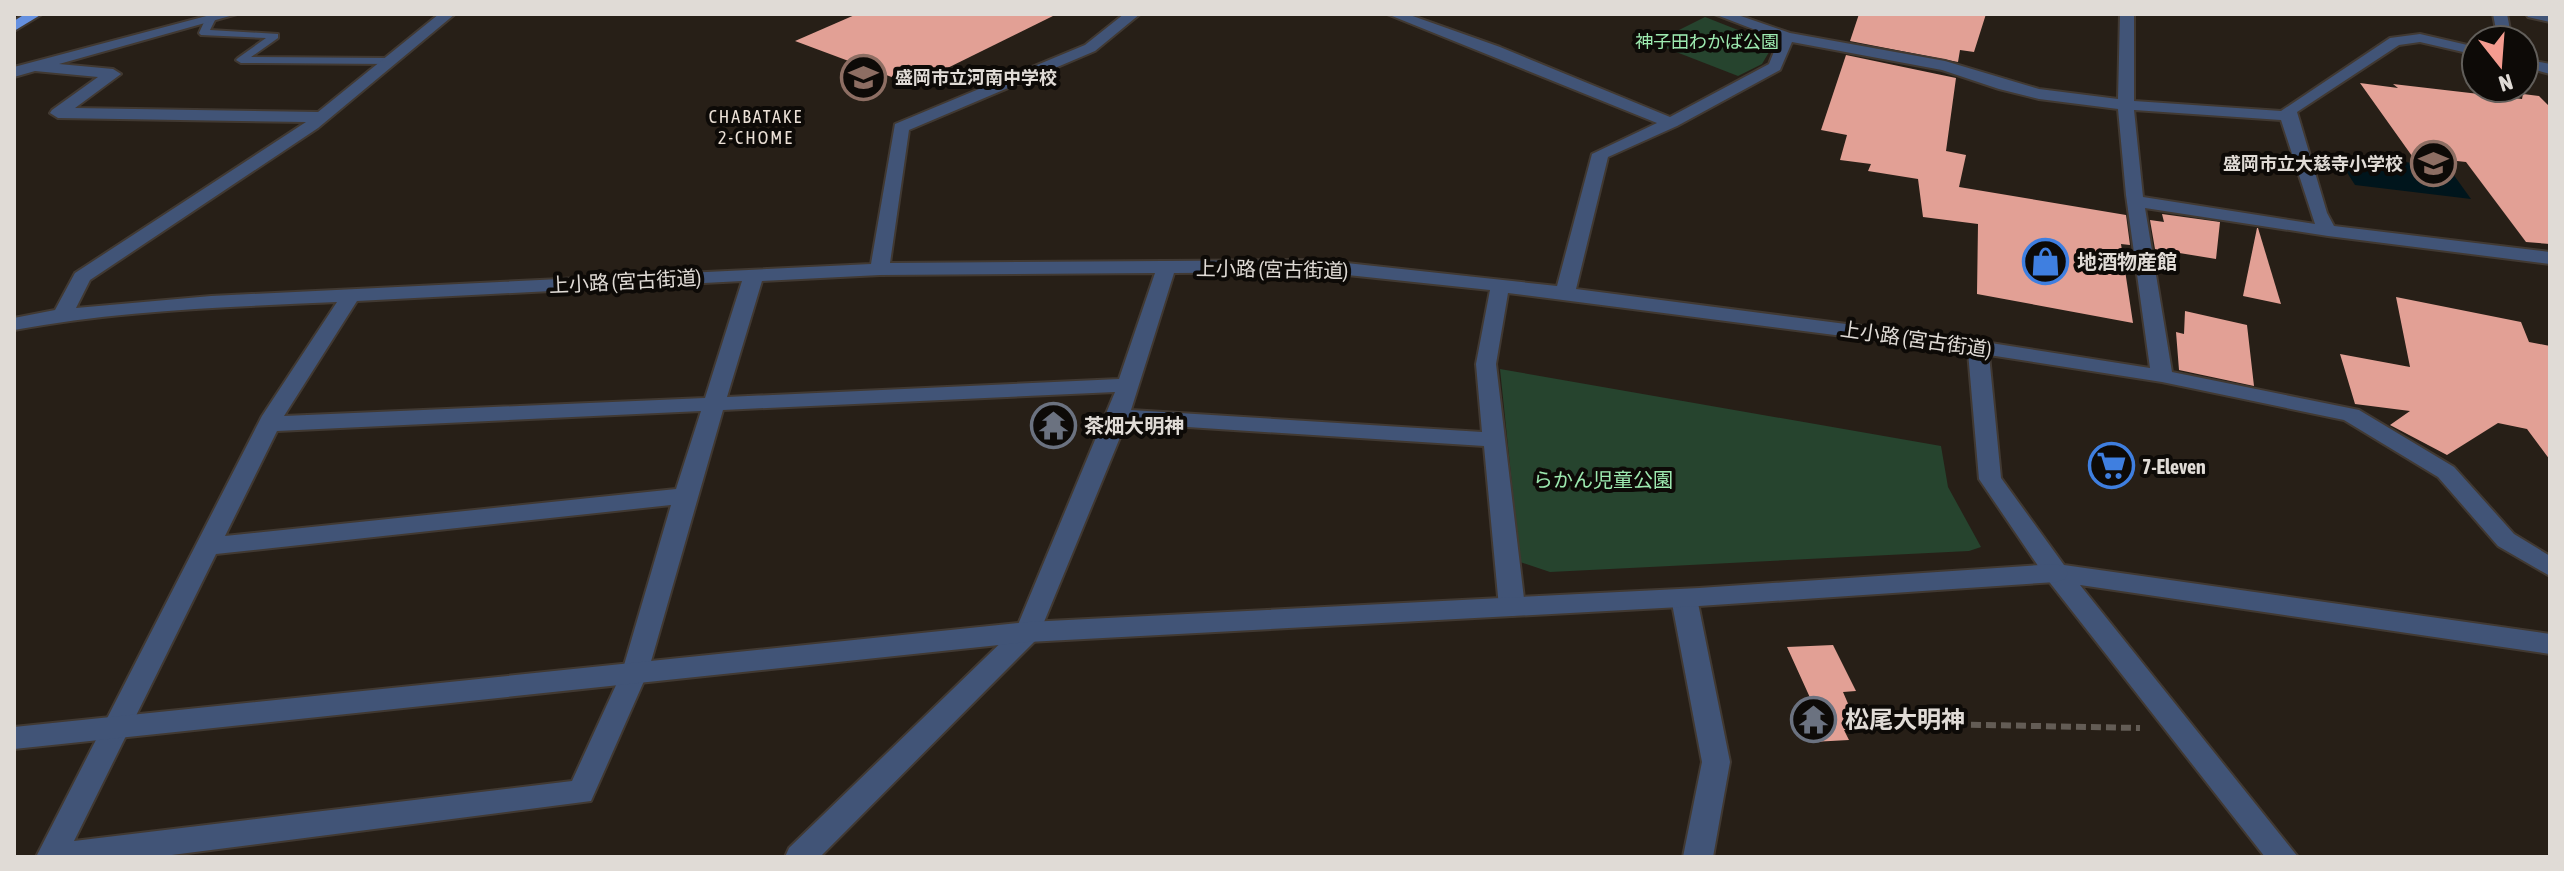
<svg xmlns="http://www.w3.org/2000/svg" width="2564" height="871" viewBox="0 0 2564 871" font-family="'Asap Condensed','Noto Sans JP',sans-serif">
<rect width="100%" height="100%" fill="#271f17"/>
<g fill="#26442e">
<path d="M1705,17L1766,41L1772,47L1762,64L1738,76L1653,43Z"/>
<path d="M1500,369L1941,446L1948,487L1981,547L1969,551L1550,572L1520,562Z"/>
</g>
<path fill="#00151c" d="M2335,154L2448,167L2471,199L2355,185Z"/>
<g fill="#e2a095">
<path d="M857,14H1057L913,85L795,41Z"/>
<path d="M1859,14H1986L1974,52L1960,50L1958,62L1850,41Z"/>
<path d="M1846,55L1956,78L1946,151L1966,155L1959,187L2126,215L2130,245L2121,244L2133,323L1977,294L1978,224L1923,217L1918,179L1868,171L1871,164L1840,160L1847,135L1821,130Z"/>
<path d="M2360,83L2398,88L2393,84L2522,99L2523,94L2539,96L2550,107V244L2526,242L2466,162L2412,156Z"/>
<path d="M2162,214L2220,222L2216,259L2155,249L2150,220L2164,222Z"/>
<path d="M2257,228H2258L2281,304L2243,296Z"/>
<path d="M2396,297L2521,322L2529,342L2550,346V460L2527,429L2498,423L2447,455L2390,425L2410,411L2355,404L2340,354L2410,367Z"/>
<path d="M2185,311L2247,325L2254,386L2179,370L2176,332L2184,334Z"/>
<path d="M1833,645L1856,691L1843,692L1859,729L1844,730L1849,740L1812,742L1799,702H1812L1787,647Z"/>
</g>
<g fill="none" stroke-linecap="round" stroke-linejoin="round">
<defs>
<path id="service" d="M210,17L215,20L210,30L278,34V38L251,57L390,58L395,61L390,64L241,63L236,60L238,58L266,38L201,35L199,33L205,20Z"/>
<g id="minor">
<path d="M214,14H237L59,64L113,69L121,74L75,108L318,112L439,14H455L318,128L90,280L76,308L211,296L871,264L895,124L1085,45L1124,14H1140L1095,51L909,130L890,263L1319,260L1557,286L1592,154L1657,123L1387,14H1407L1500,47L1670,117L1769,64L1779,39L1714,14H1735L1790,33L1945,61L2039,89L2118,99L2120,14H2134V101L2281,111L2390,38L2420,34L2476,47V55L2420,42L2399,45L2297,112L2327,213L2334,226L2550,252V264L2328,236L2145,208L2172,372L2359,410L2454,467L2514,534L2550,556V576L2498,546L2438,477L2344,420L2162,382L1989,355L2001,478L2064,565L2550,634V654L2080,585L2298,857H2265L2047,579L1979,479L1968,352L1508,293L1496,364L1525,607L1521,614L1512,616L1503,614L1499,607L1484,446L1126,423L1037,639L820,857H785L789,848L1017,627L1115,392L723,410L648,672L591,801L156,857H36L262,416L337,302C229,307 120,310 14,330V318L55,310L75,273L306,122L58,118L50,113L52,110L98,77L35,71L14,77V67ZM1792,42L1942,70L1999,89L2039,99L2118,109L2126,195L2150,368L1978,341L1576,289L1608,157L1677,126L1780,70ZM2134,110L2281,120L2315,224L2143,197ZM1319,272L1490,290L1476,364L1482,432L1131,410L1174,273ZM1155,273L1119,379L727,397L762,281L880,275ZM742,281L705,398L284,416L357,301ZM701,411L676,489L225,536L277,431ZM671,505L622,672L572,781L74,841L216,554Z"/>
<path d="M2493,14H2507L2512,40H2498Z"/>
<path d="M2526,14H2550V22L2528,17Z"/>
<path d="M2524,59L2550,64V74L2524,67Z"/>
<path d="M1684,589L1693,592L1697,598L1730,762L1713,857H1683L1702,762L1671,598L1675,592Z"/>
</g>
<path id="tertiary" d="M2056,564L2065,567L2068,573L2065,579L2056,582L1699,606L1028,642L14,749V727L1028,622L1699,588Z"/>
<path id="trunk" d="M25,14H42L14,31V21Z"/>
</defs>
<use href="#service" stroke="#413932" stroke-width="4"/>
<use href="#minor" stroke="#413932" stroke-width="4"/>
<use href="#tertiary" stroke="#413932" stroke-width="4"/>
<use href="#trunk" stroke="#413932" stroke-width="4"/>
<path stroke="#635c55" stroke-width="6" stroke-dasharray="10 5" stroke-linecap="butt" d="M1881,723L2140,728"/>
<use href="#service" fill="#415477" fill-rule="evenodd"/>
<use href="#minor" fill="#415477" fill-rule="evenodd"/>
<use href="#tertiary" fill="#415477" fill-rule="evenodd"/>
<use href="#trunk" fill="#6590e0" fill-rule="evenodd"/>
</g>
<defs>
<symbol id="school-ring" viewBox="-11 -11 22 22"><circle r="9.5" fill="#0d0a07" stroke="#8d6e63" stroke-width="1.5"/><path d="M0-5L7-2L0 1L-7-2ZM-4 1L0 2.5L4 1V4Q0 6-4 4Z" fill="#8d6e63"/></symbol>
<symbol id="shop-ring" viewBox="-11 -11 22 22"><circle r="9.5" fill="#0d0a07" stroke="#3f7fe0" stroke-width="1.5"/><path d="M-5-2.5h2.3a2.7 3.5 0 0 1 5.4 0H5L5.5 6h-11ZM-1.5-2.5h3a1.5 2.3 0 0 0-3 0Z" fill="#3f7fe0"/></symbol>
<symbol id="temple-ring" viewBox="-11 -11 22 22"><circle r="9.5" fill="#0d0a07" stroke="#6b7280" stroke-width="1.5"/><path d="M0-6L5-2H3V0L6.5 2.5H4V6H1.5V3h-3V6H-4V2.5H-6.5L-3 0V-2H-5Z" fill="#6b7280"/></symbol>
<symbol id="supermarket-ring" viewBox="-11 -11 22 22"><circle r="9.5" fill="#0d0a07" stroke="#3f7fe0" stroke-width="1.5"/><path d="M-6-5.5h2.5l.6 2H6L4.5 2H-2.5L-4.4-4H-6ZM-1.5 3.2a1.3 1.3 0 1 0 .1 0ZM3 3.2a1.3 1.3 0 1 0 .1 0Z" fill="#3f7fe0"/></symbol>
</defs>
<g fill-rule="evenodd">
<use href="#school-ring" x="838" y="52" width="51" height="51"/>
<use href="#school-ring" x="2408" y="138" width="51" height="51"/>
<use href="#shop-ring" x="2020" y="236" width="51" height="51"/>
<use href="#temple-ring" x="1028" y="400" width="51" height="51"/>
<use href="#supermarket-ring" x="2086" y="440" width="51" height="51"/>
<use href="#temple-ring" x="1788" y="694" width="51" height="51"/>
</g>
<g text-anchor="middle" dominant-baseline="central" stroke-width="8" stroke-linejoin="round" paint-order="stroke">
<g font-size="18" fill="#9deab0" stroke="#0d0a07">
<text x="1707" y="41">神子田わかば公園</text>
</g>
<g font-size="18" font-weight="bold" fill="#e0dbd6" stroke="#0d0a07" text-anchor="start">
<text x="895" y="77">盛岡市立河南中学校</text>
<text x="2403" y="163" text-anchor="end">盛岡市立大慈寺小学校</text>
</g>
<g font-size="18" letter-spacing="2" fill="#ece1d7" stroke="#0d0a07">
<text x="756" y="116">CHABATAKE<tspan x="756" dy="21">2-CHOME</tspan></text>
</g>
<g font-size="20" font-weight="bold" fill="#e0dbd6" stroke="#0d0a07" text-anchor="start">
<text x="2077" y="261">地酒物産館</text>
<text x="1084" y="425">茶畑大明神</text>
<text x="2142" y="466">7-Eleven</text>
</g>
<g font-size="20" fill="#e0dbd6" stroke="#0d0a07">
<text transform="translate(1272 269) rotate(1)">上小路 (宮古街道)</text>
<text transform="translate(625 281) rotate(-3)">上小路 (宮古街道)</text>
<text transform="translate(1916 339) rotate(8)">上小路 (宮古街道)</text>
</g>
<g font-size="20" fill="#9deab0" stroke="#0d0a07">
<text x="1603" y="479">らかん児童公園</text>
</g>
<g font-size="24" font-weight="bold" fill="#e0dbd6" stroke="#0d0a07" text-anchor="start">
<text x="1845" y="719">松尾大明神</text>
</g>
</g>
<rect width="2564" height="871" fill="none" stroke="#e0dbd6" stroke-width="32"/>
<g transform="translate(2500 64) rotate(163)"><circle r="38" fill="#0d0a07" stroke="#615e5a" stroke-width="2"/>
<path d="M0-6L14 30L0 20L-14 30Z" fill="#f59c90"/>
<text y="-12" font-size="22" font-weight="bold" text-anchor="middle" fill="#e0dbd6">N</text>
</g>
</svg>
